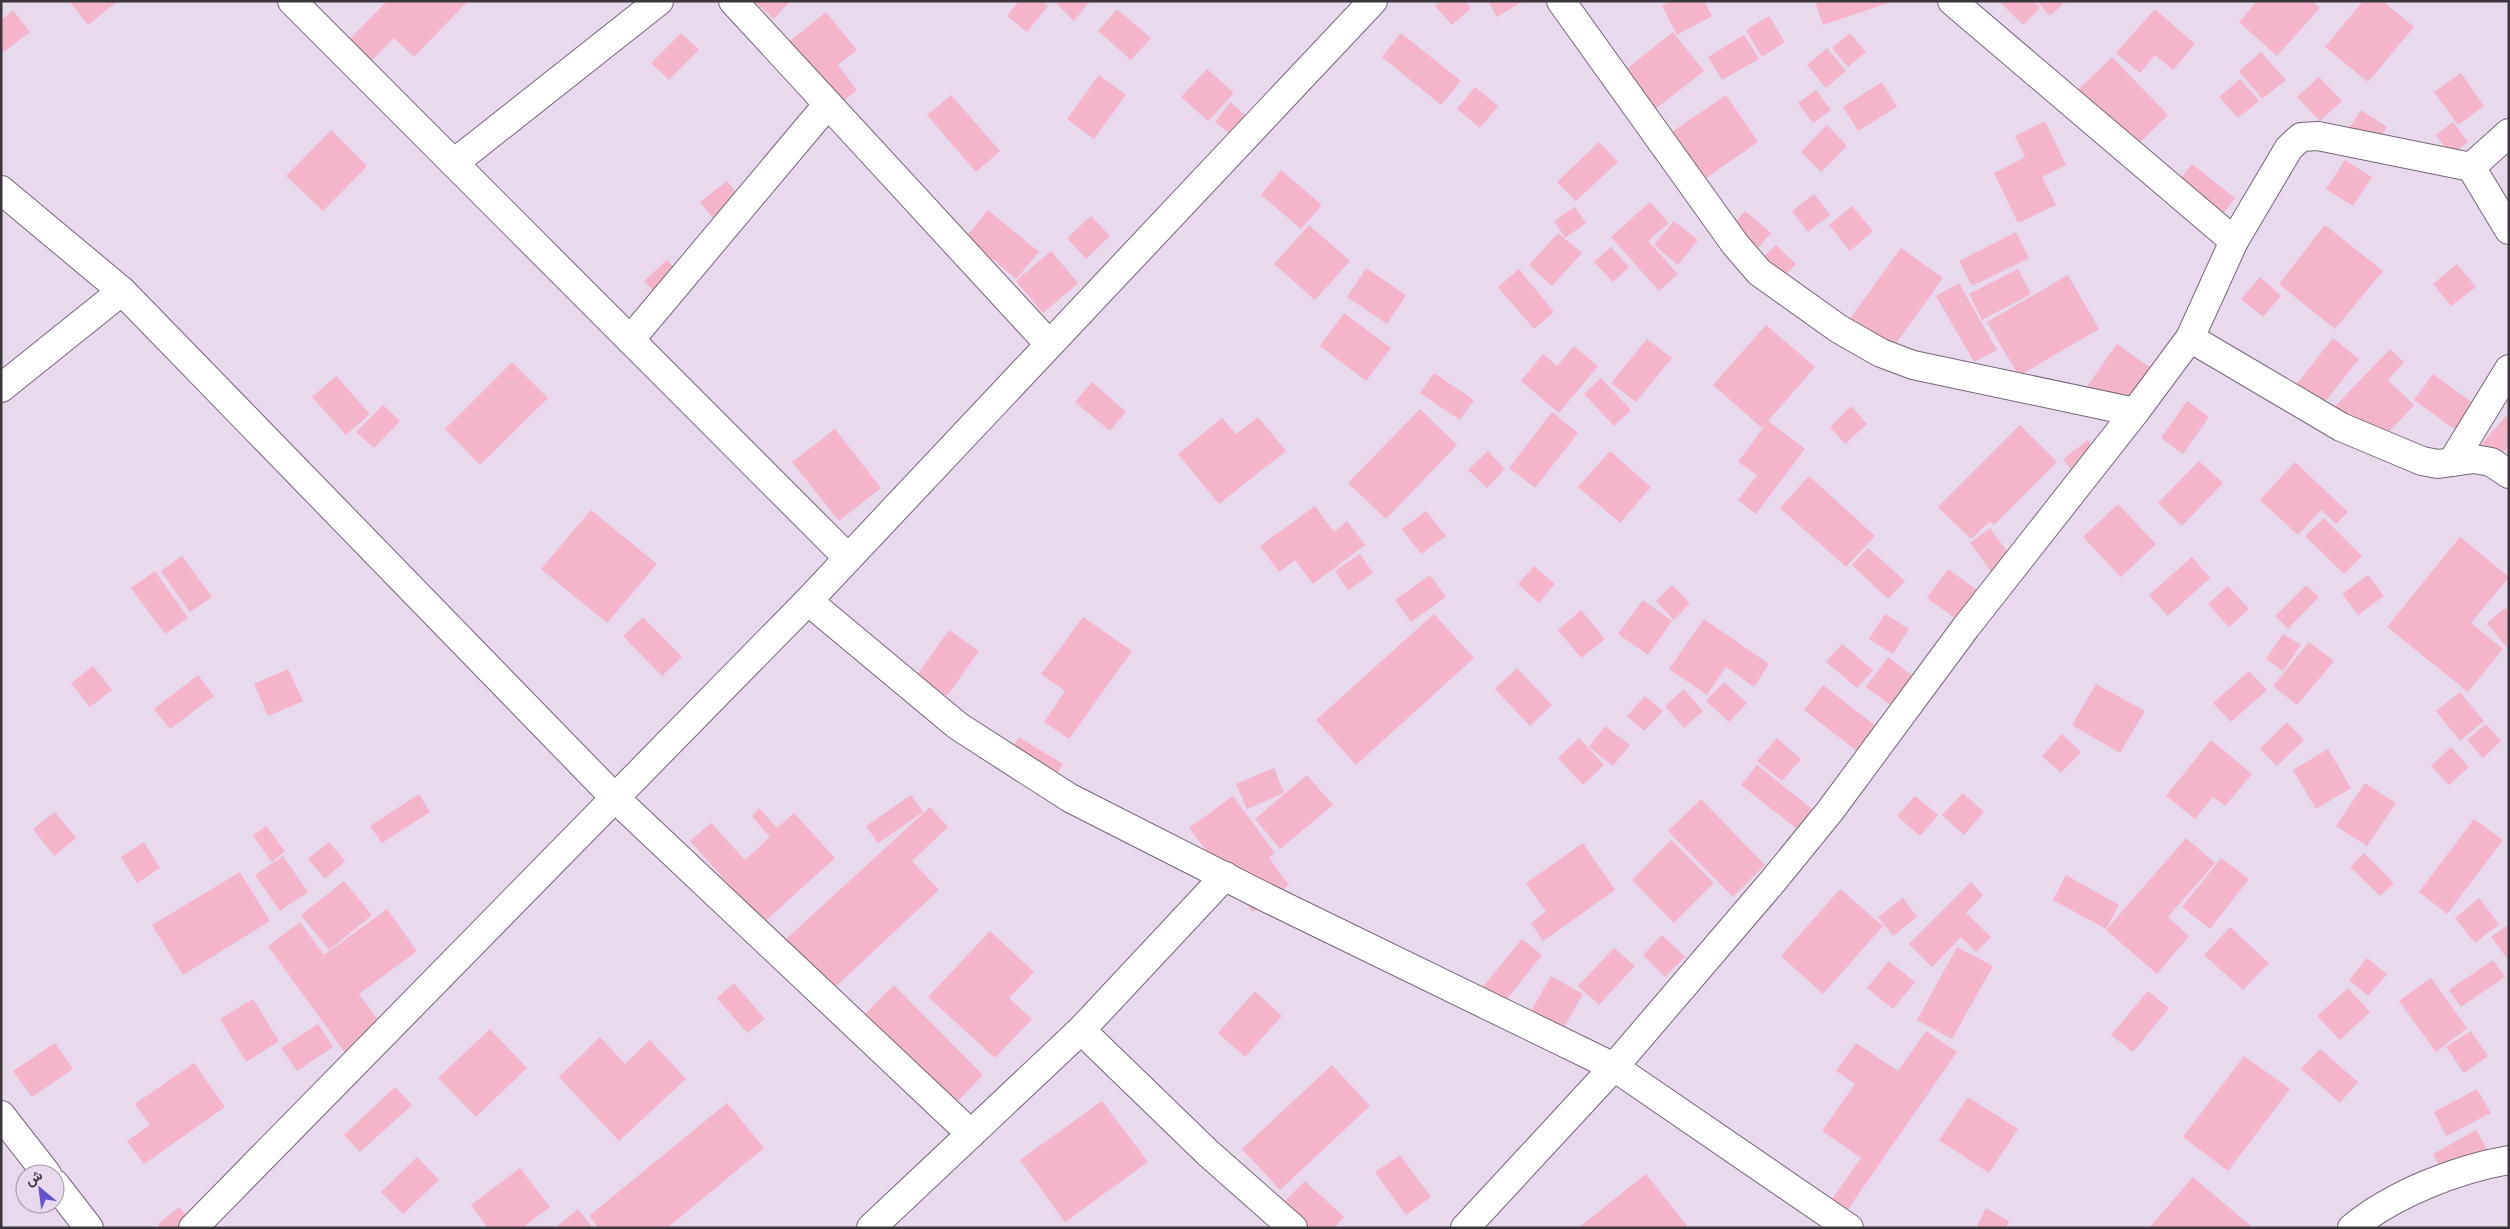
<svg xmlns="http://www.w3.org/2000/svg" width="2510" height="1229" viewBox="0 0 2510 1229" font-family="'DM Sans',Vazirmatn,sans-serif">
<rect width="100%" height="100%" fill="#e9d9ed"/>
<g fill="#f4b5cb">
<path d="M69,1H118L88,25Z"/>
<path d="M387,1H468L414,57L394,38L371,61L349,40Z"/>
<path d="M754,1H790L774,19Z"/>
<path d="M1019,1H1042L1048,6L1027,32L1007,16Z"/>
<path d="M1054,1H1090L1074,21Z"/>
<path d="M1441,1H1465L1471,8L1452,25L1435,6Z"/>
<path d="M1488,1H1523L1497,17Z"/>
<path d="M1672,1H1704L1712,16L1677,35L1662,6Z"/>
<path d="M1815,1H1891V2L1823,25Z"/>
<path d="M2002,1H2034L2040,8L2023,25L2001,3Z"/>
<path d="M2037,1H2066L2050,16Z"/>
<path d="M2257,1H2312L2320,8L2277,56L2239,22Z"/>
<path d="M2363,1H2383L2414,27L2368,82L2325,47Z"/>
<path d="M1117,9L1151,38L1131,60L1098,31Z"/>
<path d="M2155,9L2195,44L2173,70L2155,55L2140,73L2116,53Z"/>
<path d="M13,10L30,32L1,54V20Z"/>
<path d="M826,12L857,50L838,65L857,90L835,108L785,45Z"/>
<path d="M1769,16L1785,42L1762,57L1746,30Z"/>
<path d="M1673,32L1704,71L1645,117L1615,78Z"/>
<path d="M681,33L699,50L669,80L651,63Z"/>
<path d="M1401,33L1461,81L1441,105L1382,57Z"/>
<path d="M1850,33L1866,52L1848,67L1832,48Z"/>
<path d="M1744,35L1759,59L1722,80L1708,57Z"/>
<path d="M1827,48L1846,71L1826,88L1807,65Z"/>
<path d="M2261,52L2286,80L2262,99L2239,71Z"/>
<path d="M2112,57L2168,115L2128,154L2072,96Z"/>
<path d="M1207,69L1234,93L1208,121L1181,97Z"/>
<path d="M2461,73L2484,106L2458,125L2434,92Z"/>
<path d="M1099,75L1126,95L1094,139L1067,119Z"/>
<path d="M2319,77L2342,101L2320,121L2297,97Z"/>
<path d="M2240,79L2259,101L2238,118L2219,97Z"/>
<path d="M1882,82L1897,107L1858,131L1843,107Z"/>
<path d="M1475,87L1498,106L1480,128L1457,109Z"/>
<path d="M1816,90L1831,110L1813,123L1798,103Z"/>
<path d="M951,95L1000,151L976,172L927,115Z"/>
<path d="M1726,95L1758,142L1690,189L1657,142Z"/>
<path d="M1230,102L1249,118L1234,137L1215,122Z"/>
<path d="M2361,110L2387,127L2370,153L2344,136Z"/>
<path d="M2045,121L2066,165L2042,177L2056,205L2018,223L1994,173L2025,157L2015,136Z"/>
<path d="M2453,122L2468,142L2451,155L2436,135Z"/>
<path d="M1827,125L1847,146L1821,172L1801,152Z"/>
<path d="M331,130L367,166L323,211L286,176Z"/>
<path d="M1599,142L1618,162L1576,201L1557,182Z"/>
<path d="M2345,160L2372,177L2353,206L2326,189Z"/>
<path d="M2192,164L2235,198L2215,224L2172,190Z"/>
<path d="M1281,170L1322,205L1301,229L1261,195Z"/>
<path d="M727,181L747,206L721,227L700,202Z"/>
<path d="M1814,194L1830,215L1808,232L1792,211Z"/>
<path d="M1650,202L1669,223L1648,241L1678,274L1659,291L1611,237Z"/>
<path d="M1852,206L1873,231L1850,251L1829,225Z"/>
<path d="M1575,207L1586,223L1565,238L1554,221Z"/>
<path d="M988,210L1039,252L1016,279L966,237Z"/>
<path d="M1745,211L1771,233L1750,257L1724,235Z"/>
<path d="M1091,216L1110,236L1086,259L1067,238Z"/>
<path d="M1674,221L1698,240L1678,265L1654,245Z"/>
<path d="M1309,225L1350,261L1315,300L1274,264Z"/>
<path d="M2325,225L2383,271L2335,329L2279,284Z"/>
<path d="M2016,232L2029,258L1972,286L1959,261Z"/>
<path d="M1558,233L1582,253L1552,286L1529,265Z"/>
<path d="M1776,245L1796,264L1773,288L1752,268Z"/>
<path d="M1611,247L1629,267L1613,282L1594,262Z"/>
<path d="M1901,248L1943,278L1884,360L1842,330Z"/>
<path d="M1051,251L1078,283L1043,313L1016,281Z"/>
<path d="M667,260L682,276L659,297L644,281Z"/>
<path d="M2457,264L2476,287L2451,306L2433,284Z"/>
<path d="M1366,268L1406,295L1387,324L1347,297Z"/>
<path d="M1519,269L1554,312L1534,329L1498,287Z"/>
<path d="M2018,269L2031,294L1982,320L1969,294Z"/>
<path d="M2068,275L2099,329L2019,376L1987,322Z"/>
<path d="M2260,277L2281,296L2263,317L2241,299Z"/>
<path d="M1959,283L1997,350L1974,362L1936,296Z"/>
<path d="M1344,313L1391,348L1366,381L1320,346Z"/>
<path d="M1766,325L1815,367L1762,428L1713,385Z"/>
<path d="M2333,338L2359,359L2321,407L2295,386Z"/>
<path d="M1647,339L1672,358L1636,402L1611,383Z"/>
<path d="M2117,344L2169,381L2137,426L2085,389Z"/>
<path d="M1574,346L1598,366L1559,413L1521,381L1543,354L1557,366Z"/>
<path d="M2390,349L2404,362L2388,380L2414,405L2380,442L2321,421Z"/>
<path d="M512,362L548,398L480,465L445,429Z"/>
<path d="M1434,373L1474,400L1460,420L1420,393Z"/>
<path d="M2433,374L2481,409L2461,434L2414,400Z"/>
<path d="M336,376L370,414L346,435L312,397Z"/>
<path d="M1601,378L1631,410L1614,426L1584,394Z"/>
<path d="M1092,382L1126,412L1110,431L1075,402Z"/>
<path d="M2187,401L2209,417L2183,454L2161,438Z"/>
<path d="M383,405L400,421L374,448L356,432Z"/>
<path d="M1851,406L1867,424L1845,444L1830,427Z"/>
<path d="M1420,409L1457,445L1386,519L1348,483Z"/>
<path d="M1552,412L1578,433L1535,488L1509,468Z"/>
<path d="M2506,416L2509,418V446L2497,460L2480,446Z"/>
<path d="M1258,417L1286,451L1219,504L1178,454L1222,418L1236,434Z"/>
<path d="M1768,421L1805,449L1756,514L1738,500L1757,475L1738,462Z"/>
<path d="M2020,425L2057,462L1994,525L1990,521L1971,539L1938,507Z"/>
<path d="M835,429L881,488L839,521L792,462Z"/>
<path d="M2088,440L2100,456L2075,475L2063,459Z"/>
<path d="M1488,451L1505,469L1487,488L1468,470Z"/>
<path d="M1610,451L1651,487L1620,523L1578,487Z"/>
<path d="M2199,461L2223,483L2182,526L2158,503Z"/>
<path d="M2295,462L2348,512L2336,524L2321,510L2298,535L2260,500Z"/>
<path d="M1809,476L1875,536L1846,567L1780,508Z"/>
<path d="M2118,504L2156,544L2121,577L2083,537Z"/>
<path d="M1315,506L1334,532L1347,521L1365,545L1313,584L1295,560L1279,572L1260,546Z"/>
<path d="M591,510L657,564L607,623L541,569Z"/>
<path d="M1426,511L1446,536L1421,554L1402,529Z"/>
<path d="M2324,518L2362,556L2344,574L2305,536Z"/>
<path d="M1990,528L2020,569L2000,584L1970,543Z"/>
<path d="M2460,537L2509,577L2471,623L2503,649L2468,692L2387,627Z"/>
<path d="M1868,548L1905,581L1888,599L1852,565Z"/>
<path d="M1360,554L1373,573L1348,590L1335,571Z"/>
<path d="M182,556L212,597L190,612L161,571Z"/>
<path d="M2192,557L2210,578L2168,616L2149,595Z"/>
<path d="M1534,566L1555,584L1539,603L1518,584Z"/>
<path d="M1948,569L1988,598L1967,627L1927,598Z"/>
<path d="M155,571L188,618L165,634L131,588Z"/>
<path d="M1430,575L1446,597L1411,622L1395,600Z"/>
<path d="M2368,575L2384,596L2358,615L2342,594Z"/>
<path d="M1672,585L1690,603L1674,620L1656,601Z"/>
<path d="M2306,585L2319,597L2288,629L2275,616Z"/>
<path d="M2228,586L2249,609L2229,627L2208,604Z"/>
<path d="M1643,600L1672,621L1648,655L1618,634Z"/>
<path d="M2505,608L2509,612L2507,648L2487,623Z"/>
<path d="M1581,610L1605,639L1581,658L1558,630Z"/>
<path d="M1434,614L1474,658L1356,765L1316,720Z"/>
<path d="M1885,614L1909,629L1893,654L1869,639Z"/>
<path d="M643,617L682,657L662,676L623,636Z"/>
<path d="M1083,617L1132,651L1069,739L1044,722L1065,691L1041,674Z"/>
<path d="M1704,619L1769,664L1754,687L1726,667L1707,695L1669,669Z"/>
<path d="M949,630L979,651L947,696L917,675Z"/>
<path d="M2283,634L2301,645L2283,671L2266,659Z"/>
<path d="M2309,642L2334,661L2297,705L2273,686Z"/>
<path d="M1842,644L1873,670L1857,688L1826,662Z"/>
<path d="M1888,657L1915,678L1893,707L1866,687Z"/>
<path d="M93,666L112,690L90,707L71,683Z"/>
<path d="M1517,668L1552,705L1530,726L1495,689Z"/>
<path d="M288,669L303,701L268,716L254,684Z"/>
<path d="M2249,671L2267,690L2231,722L2213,703Z"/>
<path d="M198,675L214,696L170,729L154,709Z"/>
<path d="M1724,682L1747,703L1729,722L1706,701Z"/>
<path d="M2096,684L2145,711L2120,753L2072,725Z"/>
<path d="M1823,685L1886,734L1867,759L1804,710Z"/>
<path d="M1684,689L1703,711L1684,728L1665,706Z"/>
<path d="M2460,692L2484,721L2460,741L2436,711Z"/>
<path d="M1645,696L1663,711L1644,731L1627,716Z"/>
<path d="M2287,722L2304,740L2277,766L2260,749Z"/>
<path d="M2486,724L2501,741L2483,758L2467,740Z"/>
<path d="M1605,726L1630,745L1613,766L1589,747Z"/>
<path d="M2062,734L2081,752L2061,773L2042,756Z"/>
<path d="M1019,737L1063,764L1050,785L1007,757Z"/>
<path d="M1579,738L1604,765L1583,785L1558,758Z"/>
<path d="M1777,738L1801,759L1782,781L1757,761Z"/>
<path d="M2211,740L2252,774L2225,806L2213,797L2195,819L2166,796Z"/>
<path d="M2451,747L2469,767L2449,785L2431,766Z"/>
<path d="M2328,749L2351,788L2316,809L2293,770Z"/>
<path d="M1757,765L1826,820L1811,840L1741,785Z"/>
<path d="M1274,768L1284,793L1247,809L1236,784Z"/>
<path d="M1307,775L1333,805L1280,849L1255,819Z"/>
<path d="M2365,783L2396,803L2367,846L2336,826Z"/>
<path d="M1963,793L1984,812L1964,835L1942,815Z"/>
<path d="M419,794L430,812L382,843L370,826Z"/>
<path d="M911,795L923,812L878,843L866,826Z"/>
<path d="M1233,796L1275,853L1269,858L1289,885L1253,912L1189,828Z"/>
<path d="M1915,796L1938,815L1920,836L1897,816Z"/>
<path d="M1701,799L1765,865L1733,897L1668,831Z"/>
<path d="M930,807L948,827L912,861L939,890L831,991L784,941Z"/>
<path d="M759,808L777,828L794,813L835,858L763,923L690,841L711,823L745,860L770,837L752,816Z"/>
<path d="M55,812L76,838L54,856L33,829Z"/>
<path d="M2474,819L2503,840L2447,914L2419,892Z"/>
<path d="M266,826L285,851L272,862L253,836Z"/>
<path d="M2186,838L2215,863L2168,917L2189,936L2157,974L2106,930Z"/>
<path d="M1671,840L1714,883L1674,923L1632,880Z"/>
<path d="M144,842L160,868L137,883L121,857Z"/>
<path d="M329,842L345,861L325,879L308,859Z"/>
<path d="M1583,843L1615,890L1543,941L1531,923L1546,912L1526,883Z"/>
<path d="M2364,853L2394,883L2380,896L2350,867Z"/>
<path d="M283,856L308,892L280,911L255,875Z"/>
<path d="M2221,858L2249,879L2210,929L2182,907Z"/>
<path d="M240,872L270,921L183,975L152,925Z"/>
<path d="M2066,875L2119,905L2106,929L2053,900Z"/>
<path d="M344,881L372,915L329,950L301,915Z"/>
<path d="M1971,882L1983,895L1966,913L1991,937L1976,952L1961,937L1932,967L1909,944Z"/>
<path d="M1840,889L1883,926L1823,994L1781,956Z"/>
<path d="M1903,898L1917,917L1893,936L1878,917Z"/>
<path d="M2479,898L2499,924L2475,943L2455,918Z"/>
<path d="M387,909L417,951L359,994L383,1027L346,1054L268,946L300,922L324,955Z"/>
<path d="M2509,924V961L2491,937Z"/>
<path d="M2230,927L2269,963L2243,990L2204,955Z"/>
<path d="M990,931L1034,972L1009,998L1032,1019L995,1058L928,997Z"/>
<path d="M1662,935L1685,957L1665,977L1643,955Z"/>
<path d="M1522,939L1542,955L1502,1005L1482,988Z"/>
<path d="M1957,947L1993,966L1952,1039L1917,1020Z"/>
<path d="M1614,948L1635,966L1599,1005L1578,986Z"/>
<path d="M2367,958L2387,974L2368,996L2349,980Z"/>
<path d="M2493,960L2505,977L2461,1007L2449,990Z"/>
<path d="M1889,961L1915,982L1893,1009L1867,988Z"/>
<path d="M1551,976L1583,994L1559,1036L1527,1018Z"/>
<path d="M2431,978L2467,1028L2436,1052L2399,1001Z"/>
<path d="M734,983L765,1019L747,1033L717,998Z"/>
<path d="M894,985L983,1075L953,1106L864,1015Z"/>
<path d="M2348,988L2370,1012L2340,1040L2317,1016Z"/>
<path d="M1255,991L1282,1016L1245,1057L1218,1033Z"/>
<path d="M2148,991L2169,1008L2133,1052L2111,1035Z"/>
<path d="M253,999L279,1041L246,1062L220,1019Z"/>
<path d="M318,1024L333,1047L297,1071L281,1048Z"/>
<path d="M490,1029L527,1068L476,1117L438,1078Z"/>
<path d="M1926,1031L1957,1052L1846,1212L1830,1202L1861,1158L1822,1131L1855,1084L1836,1071L1856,1043L1898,1071Z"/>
<path d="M2471,1031L2488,1056L2464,1073L2446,1047Z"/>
<path d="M600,1037L625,1064L650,1040L686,1079L619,1141L559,1077Z"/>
<path d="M55,1043L73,1069L32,1097L13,1071Z"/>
<path d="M2320,1049L2358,1082L2340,1103L2301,1069Z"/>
<path d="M2244,1056L2290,1089L2228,1171L2183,1137Z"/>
<path d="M194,1063L225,1107L144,1164L127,1141L150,1125L135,1104Z"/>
<path d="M1332,1065L1370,1106L1280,1190L1242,1149Z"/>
<path d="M395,1087L412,1105L360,1152L344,1135Z"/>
<path d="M2477,1089L2491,1113L2446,1136L2434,1112Z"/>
<path d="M1968,1097L2018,1129L1989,1173L1939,1140Z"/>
<path d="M1102,1101L1148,1162L1065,1222L1020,1160Z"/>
<path d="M727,1103L764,1148L667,1228H599L589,1216Z"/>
<path d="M2476,1130L2488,1151L2445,1175L2433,1154Z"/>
<path d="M1400,1155L1431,1197L1406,1215L1375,1172Z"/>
<path d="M417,1157L439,1180L403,1214L381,1192Z"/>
<path d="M520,1168L550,1207L522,1228H488L471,1205Z"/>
<path d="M1646,1174L1689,1228H1578Z"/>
<path d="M2193,1177L2253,1228H2149Z"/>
<path d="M1305,1181L1344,1217L1334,1228H1310L1283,1203Z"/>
<path d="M179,1207L197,1228H161L158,1224Z"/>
<path d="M1986,1208L2009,1221L2006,1228H1976Z"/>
<path d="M578,1209L593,1228H555Z"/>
</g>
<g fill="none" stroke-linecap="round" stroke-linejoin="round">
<defs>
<g id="minor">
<path d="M292,1L848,558"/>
<path d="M733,1L1049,344"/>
<path d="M1561,1L1735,244L1759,272L1839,329L1881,353L1913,365L2135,412"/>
<path d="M1952,1L2234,241"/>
<path d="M454,163L659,1"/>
<path d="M2471,167L2509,133"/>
<path d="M1,190L122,291L615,798L971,1134"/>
<path d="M2190,338L2341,427L2422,461L2438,464L2474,459L2491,462L2509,474"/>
<path d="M630,340L828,104"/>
<path d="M1,388L122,291"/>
<path d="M2452,462L2509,369"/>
<path d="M808,601L958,726L1070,798L1271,900L1614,1067L1849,1228"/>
<path d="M1081,1030L1208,1153L1293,1228"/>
<path d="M1,1115L47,1174"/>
<path d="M55,1184L89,1228"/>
<path d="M193,1228L808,601L1373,1"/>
<path d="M871,1228L1081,1030L1225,876"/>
<path d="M1465,1228L1614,1067L1773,881L1830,811L1966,627L2135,412L2190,338L2234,241L2289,148L2301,137L2318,136L2471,167L2509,230"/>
<path d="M2352,1228C2393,1194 2457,1169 2509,1160"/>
</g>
</defs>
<use href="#minor" stroke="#746677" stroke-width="30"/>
<use href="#minor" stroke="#fff" stroke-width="28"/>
</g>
<rect width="2510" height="1229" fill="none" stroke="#3b353c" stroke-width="5"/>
<g transform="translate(40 1189) rotate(331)"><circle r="24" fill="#e9d9ed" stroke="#a397a6"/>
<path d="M0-4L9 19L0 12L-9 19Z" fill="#6654ce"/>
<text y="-8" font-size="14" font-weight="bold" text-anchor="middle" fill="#3b353c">ش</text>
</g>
</svg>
